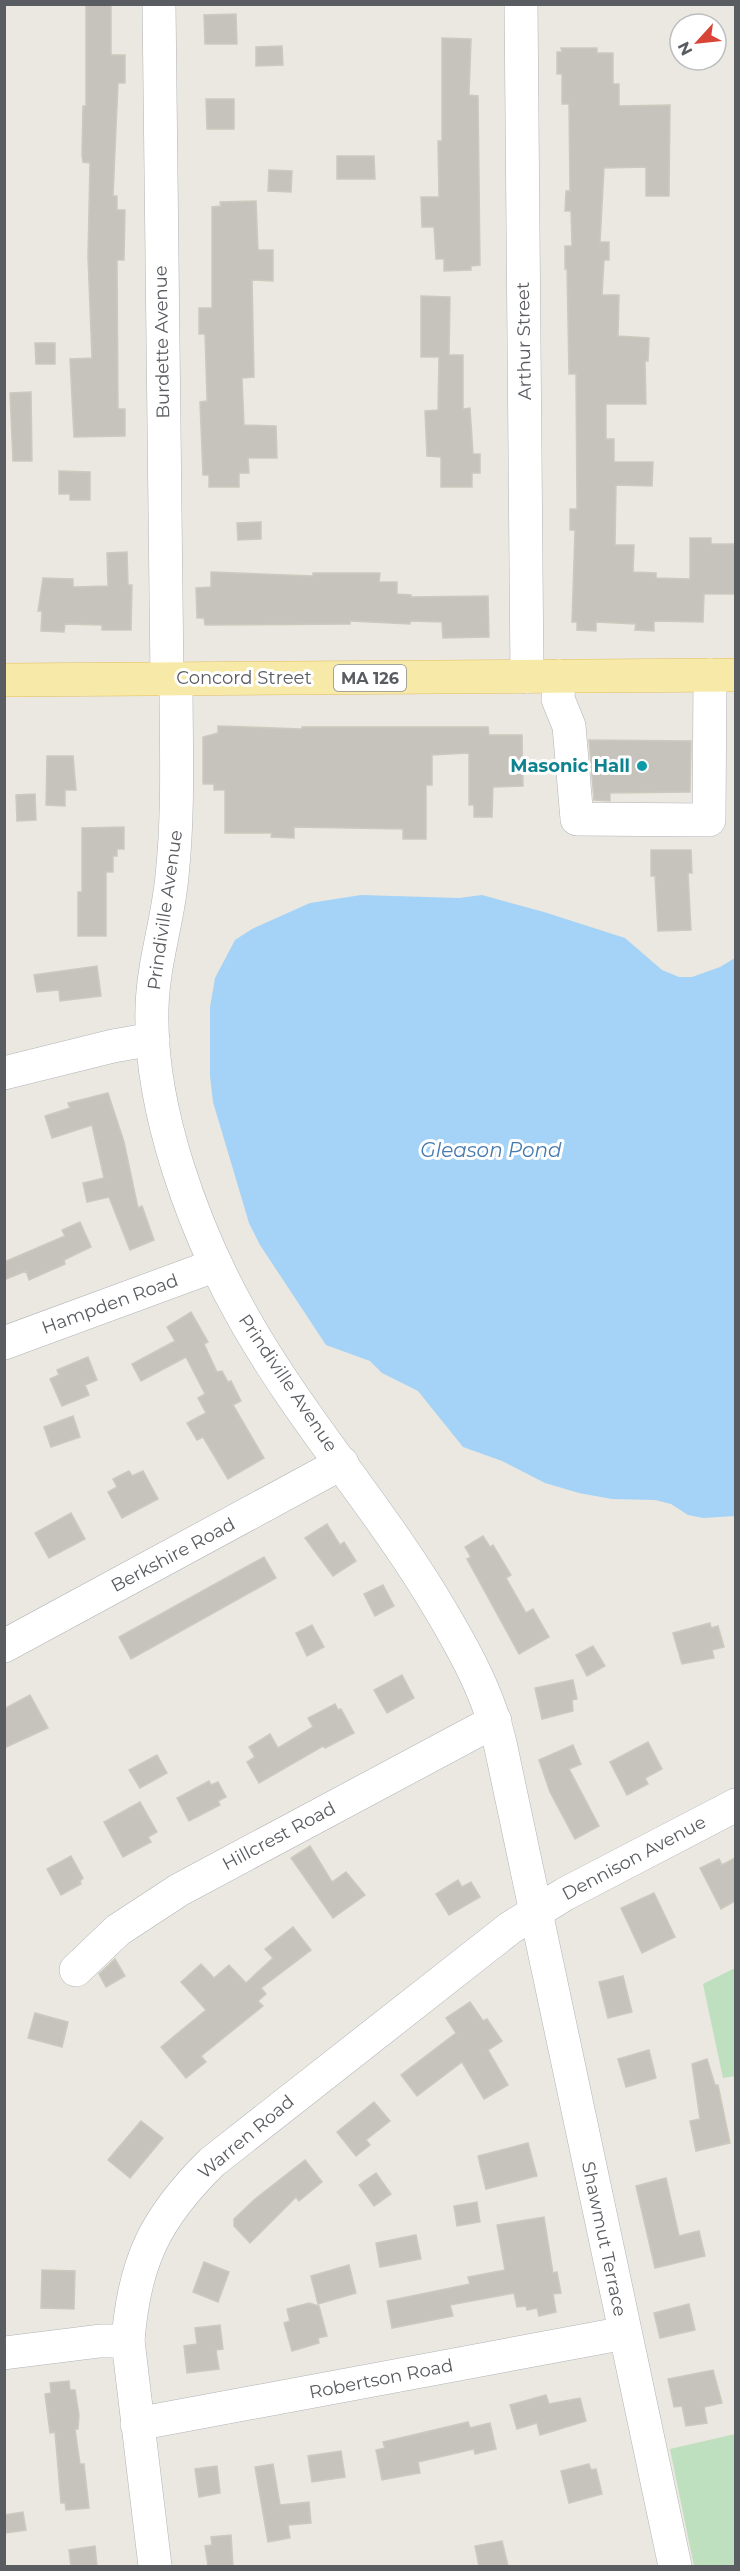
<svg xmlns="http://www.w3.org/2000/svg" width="740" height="2571" viewBox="0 0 740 2571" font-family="Montserrat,sans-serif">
<rect width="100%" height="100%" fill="#eae8e0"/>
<g fill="#bee0be">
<path d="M735,1968V2076L723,2078L703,1984Z"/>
<path d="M735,2434V2566H694L670,2449Z"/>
</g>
<path fill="#a4d3f7" d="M361,895L459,898L482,895L544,912L625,938L662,970L679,977H692L720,967L735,958V1516L703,1518L688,1515L671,1504L655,1500L612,1499L579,1493L545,1483L502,1461L463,1447L418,1391L382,1373L370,1361L326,1345L260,1245L249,1223L213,1102L210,1076V1007L215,978L235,940L252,929L310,903Z"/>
<g fill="#c6c3bd" stroke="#cec9bf" stroke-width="1.5">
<path d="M86,4H111V55H125V83H118L113,196H117V210H125L124,260H117L118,409H125V436L74,437L70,359L92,358L88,257L90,163L83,162L82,155L83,106H86Z"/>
<path d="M236,14L237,44H205L204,15Z"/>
<path d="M442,38L471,39L469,95L478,96L480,265L471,266V270L444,271V259H436L434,227H422L421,197H439L438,141H442Z"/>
<path d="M282,46L283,65L256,66V47Z"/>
<path d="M561,48H597V53H613V84H619V106L670,105L669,196H646V167L604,168L600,242H609V260H604L602,295H619L618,336L649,338L648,361H645L646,404H606V439H614V462H653L652,486L616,485L615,545H634L633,572L656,573V578L690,579V538H711V544H735V594H704L703,622L654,621V631L635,630L636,624L596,622V631L577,630V622H572L575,530H570V509H577L576,374H569L567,269H565V246H572L571,211H565L566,191H570L569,104H562V74H557V52H562Z"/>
<path d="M206,99H234V129H207Z"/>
<path d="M337,156H374L375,179H337Z"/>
<path d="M269,170L292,171L291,192L268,191Z"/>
<path d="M256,201L258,250H273V281L252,280L254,377L242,378L244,425L276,426L277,458H248L249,473H239V487H209V475H203L200,402L207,401V398L205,334H199V308H212V207L221,206L220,202Z"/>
<path d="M421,296L450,297L449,355H463V409L470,408L473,454H480V473H472V487H441V457L427,456L425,411L438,410L439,357H421Z"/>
<path d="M35,343H55V364H36Z"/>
<path d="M31,392L32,461H13L10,393Z"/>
<path d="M59,471L90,472V500H70V494H59Z"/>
<path d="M261,522V539L238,540L237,523Z"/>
<path d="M127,552L128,585H132L131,630H102V625L65,624L64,632L41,631L42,611H38L43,578L73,579V587L108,586L107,553Z"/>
<path d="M211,572L313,576V573H380L379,582H397V594L411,595V597L488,596L489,637L443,638L442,622L410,621V624L350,621V624L205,625L204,618H197L196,588L211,587Z"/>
<path d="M218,726L302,729V727H488L489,735H522L523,786L493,787L492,817H474V805H469V753L432,755V785H426V839H403V829L294,827V838L271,837L272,833H225V790H214V784H203V737L218,733Z"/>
<path d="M589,740L691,741L690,792L610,793V801L594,800Z"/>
<path d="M47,756H73L76,790H65V806L46,805Z"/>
<path d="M35,794L36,820L17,821L16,795Z"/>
<path d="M124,827V849H117V856H113V872H106V936H78V892H82V828Z"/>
<path d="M651,850H691L692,873H688L691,930L658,931L655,876H651Z"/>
<path d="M97,966L101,996L60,1001L59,990L37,992L34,975Z"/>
<path d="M108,1093L124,1142L138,1208L142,1206L154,1240L130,1250L109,1197L87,1202L83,1183L104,1178L92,1125L52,1138L45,1116L70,1108L68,1103Z"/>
<path d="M80,1222L91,1247L64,1260L65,1264L29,1280L26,1271L4,1280V1262L65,1236L62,1230Z"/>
<path d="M191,1312L208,1342L204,1344L217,1372L222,1371L228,1382L231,1381L241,1401L233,1405L264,1458L228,1479L203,1437L197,1440L187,1423L206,1413L198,1398L205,1394L186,1357L141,1381L132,1364L175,1341L167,1327Z"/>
<path d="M88,1357L97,1380L85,1385L89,1395L62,1406L50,1379L59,1375L57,1370Z"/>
<path d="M73,1416L80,1437L51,1447L44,1427Z"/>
<path d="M129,1471L132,1476L143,1471L158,1499L122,1518L108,1492L117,1487L113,1479Z"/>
<path d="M71,1513L85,1539L49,1558L35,1533Z"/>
<path d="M327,1524L340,1545L344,1542L356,1561L333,1576L305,1538Z"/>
<path d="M483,1536L490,1547L493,1545L511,1575L506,1578L526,1613L533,1609L549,1637L519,1654L467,1559L471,1557L465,1547Z"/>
<path d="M264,1557L276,1578L131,1659L119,1637Z"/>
<path d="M383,1585L394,1606L375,1616L364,1594Z"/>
<path d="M710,1623L711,1628L718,1626L724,1647L712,1650L714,1658L682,1664L673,1633Z"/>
<path d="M312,1625L324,1647L307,1656L296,1633Z"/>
<path d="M593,1646L605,1666L587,1676L576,1655Z"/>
<path d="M402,1675L414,1698L387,1713L374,1690Z"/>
<path d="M573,1680L577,1699L572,1700L573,1711L542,1719L535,1688Z"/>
<path d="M30,1695L48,1728L4,1748V1709Z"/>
<path d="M335,1704L338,1710L341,1709L354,1733L325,1748L323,1746L259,1783L247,1762L255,1757L249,1747L270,1734L278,1748L313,1727L308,1718Z"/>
<path d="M648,1742L662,1769L645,1778L648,1784L627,1795L610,1762Z"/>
<path d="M573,1745L581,1764L569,1769L599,1826L575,1839L550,1792L539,1760Z"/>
<path d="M157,1755L167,1773L140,1788L129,1770Z"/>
<path d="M209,1781L211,1785L218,1782L226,1797L218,1801L220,1805L189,1821L177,1798Z"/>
<path d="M140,1802L157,1832L148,1837L151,1842L123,1857L104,1822Z"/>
<path d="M310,1846L332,1882L346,1872L365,1895L333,1918L291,1858Z"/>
<path d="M71,1856L83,1878L80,1881L81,1884L61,1895L47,1869Z"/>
<path d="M735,1858V1901L721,1909L700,1868L719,1859L722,1865Z"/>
<path d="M458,1880L462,1887L471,1882L480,1897L449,1915L436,1894Z"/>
<path d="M654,1893L675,1937L642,1953L621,1908Z"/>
<path d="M293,1927L311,1950L261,1988L266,1994L258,2001L263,2006L201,2056L206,2062L186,2078L161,2047L206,2010L181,1982L201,1964L214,1978L229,1965L246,1983L273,1958L265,1949Z"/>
<path d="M115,1959L125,1976L106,1987L99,1974Z"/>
<path d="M623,1976L632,2012L608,2018L599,1982Z"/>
<path d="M470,2002L483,2021L487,2019L502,2041L488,2050L508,2085L484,2099L462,2062L417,2096L401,2075L456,2033L446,2018Z"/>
<path d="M35,2013L68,2022L62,2047L28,2038Z"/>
<path d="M649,2050L656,2078L626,2087L618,2059Z"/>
<path d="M707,2059L715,2085H718L730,2143L696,2151L690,2121L700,2119L692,2064Z"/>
<path d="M374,2102L390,2121L366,2140L370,2145L356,2156L337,2132Z"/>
<path d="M141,2121L163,2138L130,2178L108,2160Z"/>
<path d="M528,2143L537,2176L486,2189L478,2156Z"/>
<path d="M305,2160L322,2182L299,2201L296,2197L250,2243L234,2226V2219L255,2199Z"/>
<path d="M376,2173L391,2194L374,2206L359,2185Z"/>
<path d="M666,2178L679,2236L699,2231L705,2256L655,2268L636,2186Z"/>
<path d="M477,2202L480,2222L457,2226L454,2206Z"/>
<path d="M544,2217L553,2273L557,2272L561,2293L553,2294L556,2312L539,2316L537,2308L527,2310L526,2306L517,2307L514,2293L450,2305L453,2316L392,2328L387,2301L470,2284L468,2277L505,2270L497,2225Z"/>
<path d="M416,2235L421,2259L380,2267L376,2243Z"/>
<path d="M204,2262L229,2272L218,2302L193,2292Z"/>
<path d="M349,2265L356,2293L318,2304L311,2276Z"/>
<path d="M42,2270L75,2271L74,2309L41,2308Z"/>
<path d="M309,2303L319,2306L327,2336L318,2338L319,2343L292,2351L284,2323L290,2321L287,2309Z"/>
<path d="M689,2304L695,2330L660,2338L654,2313Z"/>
<path d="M220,2325L223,2349L216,2350L219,2369L187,2373L184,2346L197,2344L195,2328Z"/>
<path d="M713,2370L722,2403L704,2407L707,2423L686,2426L682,2406L674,2407L668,2379Z"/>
<path d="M69,2381L70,2390H75L79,2415L78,2429H75L80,2464H84L89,2508L66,2510L65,2503H61L55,2432L50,2433L45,2394L51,2393L50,2383Z"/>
<path d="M546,2395L549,2404L580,2398L586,2421L540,2435L537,2423L517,2429L510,2405Z"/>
<path d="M468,2422L470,2428L490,2423L496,2449L475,2454L474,2449L418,2462L420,2473L382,2480L376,2450L385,2448L383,2442Z"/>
<path d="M341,2451L345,2477L312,2482L308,2456Z"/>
<path d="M273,2464L280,2505L309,2502L311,2523L288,2525L290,2538L268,2542L255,2467Z"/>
<path d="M589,2464L591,2470L596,2469L602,2494L569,2503L561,2471Z"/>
<path d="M217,2466L220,2493L199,2497L195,2469Z"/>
<path d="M23,2512L26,2530L6,2533L4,2515Z"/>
<path d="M231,2535L233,2566H208L205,2546L212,2545L211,2537Z"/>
<path d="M502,2541L508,2566H479L475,2546Z"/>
<path d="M95,2546L97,2566H71L69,2550Z"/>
</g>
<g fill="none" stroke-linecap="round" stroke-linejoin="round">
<defs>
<g id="minor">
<path d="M159,4L167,679"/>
<path d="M521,4L527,677"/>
<path d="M559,676L558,699L569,726L577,819L709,820L710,675"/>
<path d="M176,679C176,745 179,810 172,876C168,921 153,963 152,1008C149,1109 194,1230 243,1317C302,1422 384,1512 444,1616C468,1657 489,1696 500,1743L675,2566"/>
<path d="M4,1073L113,1046L153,1039"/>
<path d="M4,1343L216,1265"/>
<path d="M4,1646L342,1463"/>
<path d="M76,1970L118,1930L179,1890L495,1721"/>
<path d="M4,2353L100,2341H128"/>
<path d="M137,2424L625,2333"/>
<path d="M155,2566L128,2341C134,2261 156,2217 212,2162L510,1928L565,1894L736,1805"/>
</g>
<path id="major" d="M4,680L736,675"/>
</defs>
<use href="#minor" stroke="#b1b3b7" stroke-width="34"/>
<use href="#major" stroke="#e4be60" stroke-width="34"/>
<use href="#minor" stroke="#fff" stroke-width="33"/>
<use href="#major" stroke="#f7eaa8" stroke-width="33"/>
</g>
<circle fill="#0f9aa8" stroke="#fff" stroke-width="2" cx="642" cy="766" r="6"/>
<g text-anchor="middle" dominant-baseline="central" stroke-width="6" stroke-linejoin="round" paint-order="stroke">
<rect fill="#fff" stroke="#8b8d90" stroke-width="1.5" x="334" y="665" width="72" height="26" rx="4.5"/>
<g font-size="16" font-weight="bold" fill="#595c60">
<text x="370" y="678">MA 126</text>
</g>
<g font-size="18" fill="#595c60" stroke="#fff">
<text transform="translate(524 341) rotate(-91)">Arthur Street</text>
<text transform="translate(162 342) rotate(-91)">Burdette Avenue</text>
<text x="244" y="678">Concord Street</text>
<text transform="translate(165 910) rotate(-82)">Prindiville Avenue</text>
<text transform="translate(110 1304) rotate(-20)">Hampden Road</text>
<text transform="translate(288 1383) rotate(56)">Prindiville Avenue</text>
<text transform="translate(173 1555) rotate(-28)">Berkshire Road</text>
<text transform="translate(279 1836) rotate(-28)">Hillcrest Road</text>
<text transform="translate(634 1858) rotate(-28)">Dennison Avenue</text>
<text transform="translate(246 2137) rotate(-40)">Warren Road</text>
<text transform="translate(604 2239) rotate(78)">Shawmut Terrace</text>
<text transform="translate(381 2379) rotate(-11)">Robertson Road</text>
</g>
<g font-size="18" font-weight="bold" fill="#0d838f" stroke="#fff" text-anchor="end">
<text x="630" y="766">Masonic Hall</text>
</g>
<g font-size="20" font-style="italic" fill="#477aae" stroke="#fff">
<text x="491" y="1150">Gleason Pond</text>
</g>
</g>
<rect width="740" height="2571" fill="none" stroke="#595c60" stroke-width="12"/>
<g transform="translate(698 42) rotate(243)"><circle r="28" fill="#ffffff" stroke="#bdbebf" stroke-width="1.5"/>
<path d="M0-4.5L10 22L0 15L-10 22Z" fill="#d84438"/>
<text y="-9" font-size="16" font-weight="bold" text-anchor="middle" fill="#595c60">N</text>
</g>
</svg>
